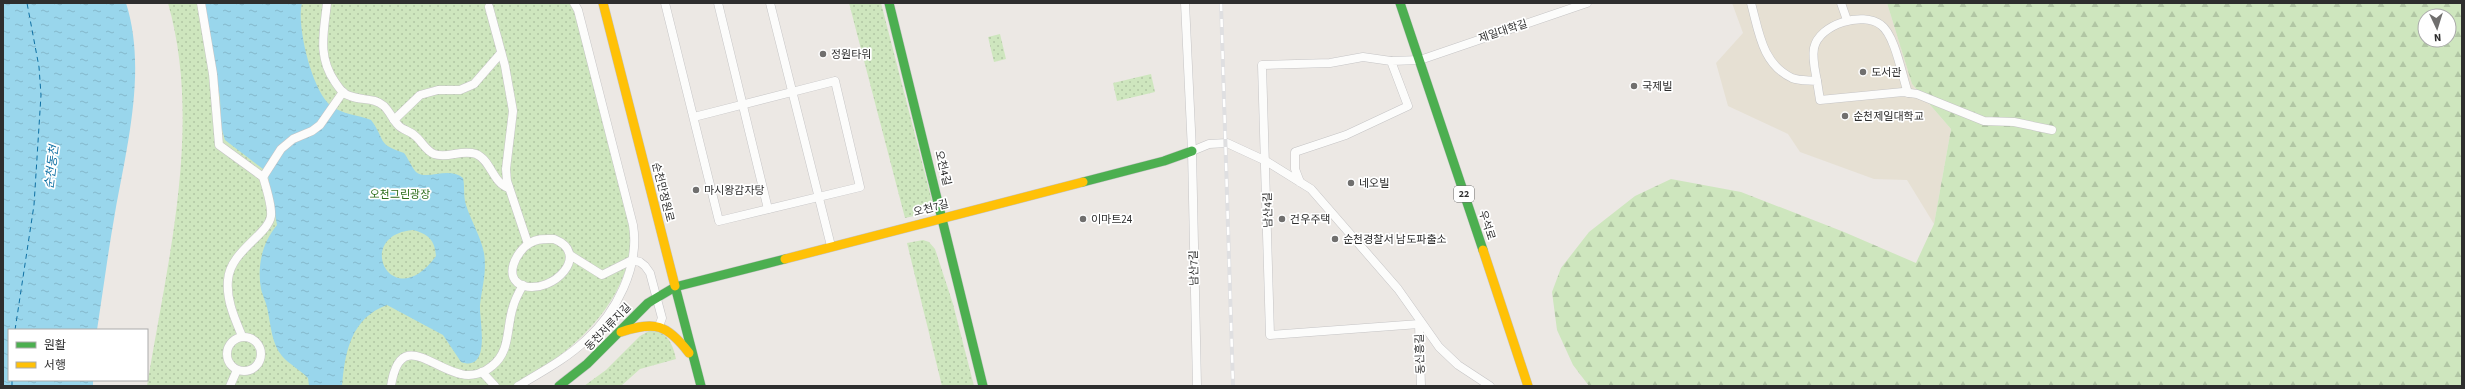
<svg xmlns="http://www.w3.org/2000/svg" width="2465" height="389" viewBox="0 0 2465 389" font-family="'Source Sans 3','Noto Sans KR',sans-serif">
<defs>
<pattern id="forest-firs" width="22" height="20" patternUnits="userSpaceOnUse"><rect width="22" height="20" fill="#cee6be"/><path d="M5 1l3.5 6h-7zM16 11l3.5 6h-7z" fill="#b1c6a4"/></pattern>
<pattern id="park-dots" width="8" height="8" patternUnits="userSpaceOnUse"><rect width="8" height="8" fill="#cee6be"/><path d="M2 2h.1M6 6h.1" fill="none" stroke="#b1c6a4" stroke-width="1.8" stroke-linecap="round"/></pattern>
<pattern id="water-ripples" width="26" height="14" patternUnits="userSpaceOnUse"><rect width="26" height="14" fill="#99d6ec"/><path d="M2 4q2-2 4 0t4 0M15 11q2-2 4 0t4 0" fill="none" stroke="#84b8cb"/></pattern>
</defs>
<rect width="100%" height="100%" fill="#ece8e4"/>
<path fill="#e6e0d3" d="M1732,3H1887L1912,84L1951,129L1934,224L1907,180L1874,179L1800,152L1788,134L1728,106L1716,63L1743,33Z"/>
<path fill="url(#forest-firs)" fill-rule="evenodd" d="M1887,3H2462V386H1589L1573,365L1557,330L1552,292L1561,268L1589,232L1635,196L1671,179L1741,192L1844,232L1916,263L1934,224L1951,129L1912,84ZM2425,16H2449V40H2425Z"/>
<g fill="url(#park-dots)">
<path d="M168,3H570L575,9L631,226C631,238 632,250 628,262C613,318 562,359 513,386H147C167,263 203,126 168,3Z"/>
<path d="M849,3H881L932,201C928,215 917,215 905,218Z"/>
<path d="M1000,34L1006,59L994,62L988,37Z"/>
<path d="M1151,74L1155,92L1117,101L1113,83Z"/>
<path d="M923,240L929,242L935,249L953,304L974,386H942L907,243Z"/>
<path d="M649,331C667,330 673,344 676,359L640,369L621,386H584L606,370L640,336Z"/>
</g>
<g fill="url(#water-ripples)" fill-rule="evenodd">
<path d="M3,3H126C147,69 127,146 115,213C108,252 103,291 97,330H9V380H93V386H3Z"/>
<path d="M205,3H302C296,25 312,91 331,106C342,114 358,115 371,120C386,140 376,144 404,153C408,158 412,168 416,172C427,181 448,166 463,178C465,187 463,195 466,205C471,221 481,237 484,253C487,272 482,287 480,305C479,319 492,373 461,362L443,335L387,305C351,318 345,352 342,386H309L308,378C300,370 289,364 282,356C272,344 271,327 268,312C267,304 263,297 261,289C257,266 262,243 277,225L268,176L263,169L225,140L221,126L220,98ZM413,230C428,234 435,240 436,256C392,317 352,235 413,230Z"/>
</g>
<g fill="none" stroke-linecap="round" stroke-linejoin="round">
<g stroke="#0d6fa3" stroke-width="1" stroke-dasharray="5 4" stroke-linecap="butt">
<path d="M15,330L34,205L41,95L39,67L27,3"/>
<path d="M12,386V380"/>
</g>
<defs>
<g id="street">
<path d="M201,3L213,74L219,145L263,177C266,187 272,205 271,216C268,235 230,251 228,280C226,300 235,319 242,336"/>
<path d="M327,3C324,32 317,56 335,82C339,88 343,94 350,96C362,101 374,97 384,106C390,112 393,120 399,126C403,130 410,131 414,135C422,141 425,150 434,154C448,159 461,149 476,154C491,160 493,184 509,188"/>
<path d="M665,3L719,221L860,187L835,81L694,117"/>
<path d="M718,3L768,209"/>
<path d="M770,3L831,246"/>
<path d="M1185,3L1192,151L1197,386"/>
<path d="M1751,3C1759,32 1762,64 1792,78C1799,81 1809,80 1817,81L1820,100L1903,92L1917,94L1984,121L2014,122L2052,130"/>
<path d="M1841,3L1847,20"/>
<path d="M489,7L505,66L513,111L506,169L507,181L528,244"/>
<path d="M1391,61L1363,57L1330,63L1262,65L1270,335L1419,324"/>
<path d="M1817,81C1815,70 1812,59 1814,48C1819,24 1863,11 1881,25C1895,35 1902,76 1908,93"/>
<path d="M394,120L420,95L438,90H460L474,84L501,53"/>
<path d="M1192,151L1209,144L1227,143L1266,161L1311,189L1398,289L1439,347L1458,365L1490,386"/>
<path d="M263,177L281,149L293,139L312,131L320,125L343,92"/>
<path d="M1300,182L1295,169V152L1346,135L1408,106L1391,61L1420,60L1587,3"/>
<path d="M554,239C592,254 553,294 524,286C501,279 517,250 530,243C538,238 546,239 554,239Z"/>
<path d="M570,255L602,275L632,260L640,262L645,266L650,273L662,318L659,326"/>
<circle cx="244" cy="354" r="17"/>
<path d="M482,372L495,386"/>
<path d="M230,386L237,370"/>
<path d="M391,386C400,329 431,368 461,374C472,377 484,373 492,366C511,351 506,328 513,307C515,299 519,292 523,285"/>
<path d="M518,386C541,372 566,359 586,340C616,313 640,267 633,225L578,10L574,3"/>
<path d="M1421,386L1419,324L1421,323"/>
</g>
<g id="fast">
<path d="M889,3L983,386"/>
<path d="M1400,3L1483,250"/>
<path d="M1083,182L1164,161L1192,151"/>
<path d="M675,286L701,386"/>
<path d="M559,386L587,364L648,303L675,287L785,259"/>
</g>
<g id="slow">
<path d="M603,3L675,286"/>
<path d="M1483,250L1528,386"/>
<path d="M785,259L1083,182"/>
<path d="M621,332C655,321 667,324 689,353"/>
</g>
</defs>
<use href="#street" stroke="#c5c4c5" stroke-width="9"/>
<use href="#fast" stroke="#c5c4c5" stroke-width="10"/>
<use href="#slow" stroke="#c5c4c5" stroke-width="10"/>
<use href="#street" stroke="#fcfcfb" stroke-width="8"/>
<use href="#fast" stroke="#4caf50" stroke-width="9"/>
<use href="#slow" stroke="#ffc107" stroke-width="9"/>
<defs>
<path id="rail" d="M1221,3L1233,386"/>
</defs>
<use href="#rail" stroke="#dfdfe1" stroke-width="4"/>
<use href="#rail" stroke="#fff" stroke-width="2.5" stroke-dasharray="8" stroke-linecap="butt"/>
</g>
<g fill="#706f6e" stroke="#fff" stroke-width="1.5">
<circle cx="823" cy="54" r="4"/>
<circle cx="1863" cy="72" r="4"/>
<circle cx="1634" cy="86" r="4"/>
<circle cx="1845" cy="116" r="4"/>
<circle cx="1351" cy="183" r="4"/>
<circle cx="696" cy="190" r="4"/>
<circle cx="1083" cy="219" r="4"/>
<circle cx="1282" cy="219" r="4"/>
<circle cx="1335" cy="239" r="4"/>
</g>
<g text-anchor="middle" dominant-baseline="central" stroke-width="3.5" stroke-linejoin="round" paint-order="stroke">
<rect fill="#fff" stroke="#6d6d6d" stroke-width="1" x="1454" y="186" width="20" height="16" rx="3"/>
<g font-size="10" font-weight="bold" fill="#2e2e2e">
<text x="1464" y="194">22</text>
</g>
<g font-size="11" fill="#2e2e2e" stroke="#fff">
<text transform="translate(1503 31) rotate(-18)">제일대학길</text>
<text transform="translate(943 168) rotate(76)">오천4길</text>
<text transform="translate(663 192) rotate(76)">순천만정원로</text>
<text transform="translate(931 208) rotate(-15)">오천7길</text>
<text transform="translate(1268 210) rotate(-91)">남산4길</text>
<text transform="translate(1487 225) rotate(72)">우석로</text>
<text transform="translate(1194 268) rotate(-91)">남산7길</text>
<text transform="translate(608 327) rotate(-46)">동천저류지길</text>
<text transform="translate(1420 354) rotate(-92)">동신흥길</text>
</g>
<g font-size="11" fill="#2e2e2e" stroke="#fff" text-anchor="start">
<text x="831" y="54">정원타워</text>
<text x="1871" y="72">도서관</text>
<text x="1642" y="86">국제빌</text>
<text x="1853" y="116">순천제일대학교</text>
<text x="1359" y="183">네오빌</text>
<text x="704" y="190">마시왕감자탕</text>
<text x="1091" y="219">이마트24</text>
<text x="1290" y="219">건우주택</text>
<text x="1343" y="239">순천경찰서 남도파출소</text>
</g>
<g font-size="11" fill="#2c6e1b" stroke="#fff">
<text x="400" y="194">오천그린광장</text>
</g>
<g font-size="12" font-style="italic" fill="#0d6fa3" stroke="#fff">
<text transform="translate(52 167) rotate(-83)">순천동천</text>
</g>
</g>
<rect width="2465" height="389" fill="none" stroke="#2e2e2e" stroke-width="8"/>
<rect x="8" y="329" width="140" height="52" fill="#ffffff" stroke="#ababab"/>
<rect x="16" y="342" width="20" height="6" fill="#4caf50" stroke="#ababab"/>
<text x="44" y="349" font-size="12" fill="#2e2e2e">원활</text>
<rect x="16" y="362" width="20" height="6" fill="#ffc107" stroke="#ababab"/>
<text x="44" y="369" font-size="12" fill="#2e2e2e">서행</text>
<g transform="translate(2437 28) rotate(176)"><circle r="19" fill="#ffffff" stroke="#ababab"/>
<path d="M0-3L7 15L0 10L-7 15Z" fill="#706f6e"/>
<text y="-6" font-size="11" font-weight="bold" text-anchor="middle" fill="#2e2e2e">N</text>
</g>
</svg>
